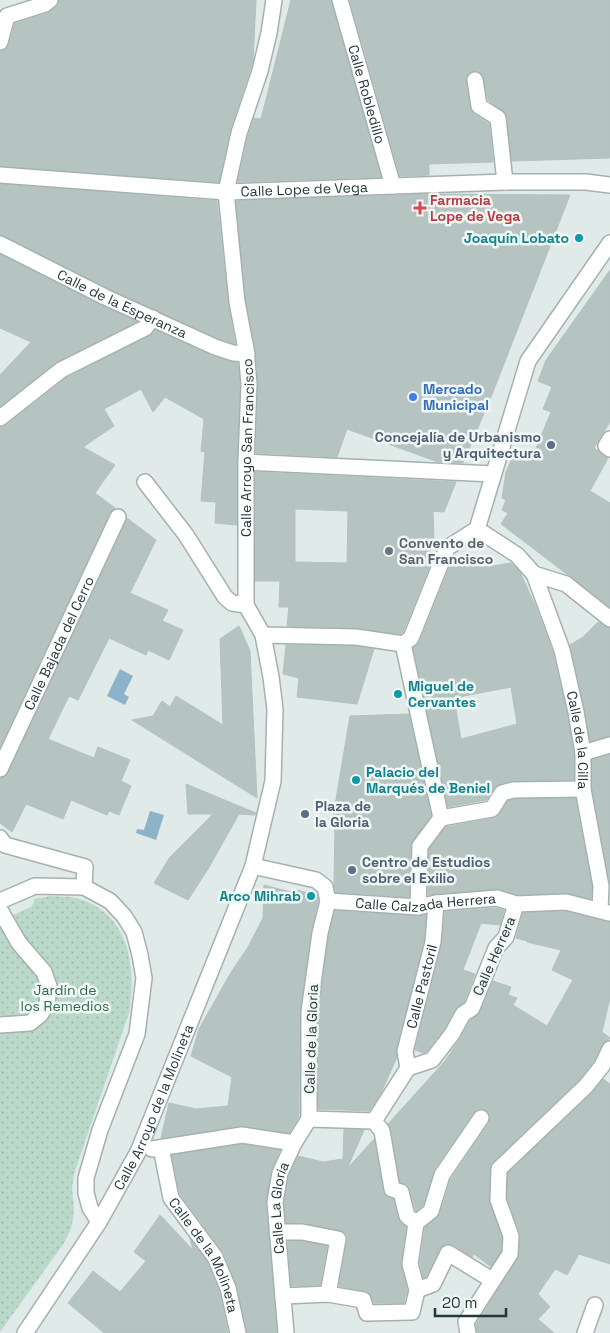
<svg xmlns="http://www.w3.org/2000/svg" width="610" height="1333" viewBox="0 0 610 1333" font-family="'Space Grotesk',sans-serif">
<defs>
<pattern id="park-dots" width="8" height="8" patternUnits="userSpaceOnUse" patternTransform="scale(1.25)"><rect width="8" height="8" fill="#bbd9ca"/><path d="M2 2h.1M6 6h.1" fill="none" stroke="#a0bbae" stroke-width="1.8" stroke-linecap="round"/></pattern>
</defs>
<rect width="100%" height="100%" fill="#e0eae8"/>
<path fill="url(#park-dots)" d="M52,896C60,897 69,896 76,898C129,912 137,966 129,1013L74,1174L72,1188L74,1209L72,1225L69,1233L64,1243L0,1332V921L31,907L34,903V899Z"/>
<g fill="#8db3ca">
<path d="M120,669L133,676L124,694L129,697L125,705L107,696Z"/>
<path d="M150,811L164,815L156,840L136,833L137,829L144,830Z"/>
</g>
<g fill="#b6c4c1" stroke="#b3c3c0" fill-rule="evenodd">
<path d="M59,0H256L253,61L230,130L219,182L0,166V51L6,49L9,45L15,23L48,13L56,7Z"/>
<path d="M291,0H331L381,177L238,182L248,136L254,118L261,119Z"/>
<path d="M350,0H610V158L512,161L506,113L488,100L483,75L474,71L469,73L466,77L470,107L474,114L489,124L493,162L429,164V175L400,176Z"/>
<path d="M0,184L217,201L228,303L235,344L218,338L109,289L0,235Z"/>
<path d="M429,194L570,195L493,392L463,463L438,462L347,429L337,457L256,453L258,384L256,354L246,301L236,201Z"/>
<path d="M0,254L101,305L137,322L57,362L0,406V375L31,342L0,328Z"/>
<path d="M610,270V422L594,448L608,458L590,491L610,503V607L501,524L508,513L502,510L506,500L502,498L506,472L515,451L532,458L551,412L543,409L552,387L538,381L546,360Z"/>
<path d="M155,330L212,356L238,363L240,384L237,462V525L215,523L216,502L201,501L205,452L201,451L204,419L165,397L153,412L141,389L104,409L114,426L83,447L115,465L95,493L115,508L110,513L0,747V427L6,425L66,378L149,336Z"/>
<path d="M255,472L456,482L444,512L433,511L434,539L426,565H430L403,632L400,634L356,628L287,626L289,607H279L280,581H255ZM295,509L348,511L347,563L295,562Z"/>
<path d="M127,518L156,540L130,593L168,610L162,621L183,630L169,660L148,650L146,655L109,638L78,700L69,696L48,739L94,758L98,747L130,760L121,781L131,786L119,815L109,811L107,815L71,800L63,819L26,804L12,832L0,823V778L5,777L8,773Z"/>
<path d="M511,563L520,572L535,605L553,653L567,714L574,754V780L511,781L500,784L495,788L486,800L448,807L413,648L420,641L450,566L485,567ZM511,687L517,724L461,739L454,698Z"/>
<path d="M598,622L610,628V736L590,741L570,645L583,637Z"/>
<path d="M239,626L250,651L257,798L132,720L153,716L162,701L170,707L176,696L223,725L220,639Z"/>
<path d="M286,645L355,646L374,649L357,704L297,697L299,678L283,674Z"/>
<path d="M409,714L431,816L411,845L409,897L336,892L334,885L335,823H332L350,716Z"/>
<path d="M610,755V883L592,788V760Z"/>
<path d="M186,784L256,813L255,815L239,814L208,869L188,900L154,883L170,857L213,814H188Z"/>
<path d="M575,798L592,887L591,899L566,893L517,895L497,889L428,895L429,849L446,827L494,818L500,814L508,801L514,799Z"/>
<path d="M264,885L295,893L296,890L317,895L318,901L311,932L300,1011L299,1117L289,1133L241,1126L161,1138L169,1103L196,1109L228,1106L232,1077L191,1056L199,1029L230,974L248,947L263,918Z"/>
<path d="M496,908L504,910L500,925L481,923L463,970L475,974L464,1002L455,1009L444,1029L426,1052L423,1053L415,1050L442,944L445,912Z"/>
<path d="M335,911L417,916L426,915L424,940L396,1049L397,1057L381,1093L369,1111L318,1109V1013L329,935Z"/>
<path d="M565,911L610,922V998L602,1032L610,1038L602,1045L594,1061L579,1080L492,1163L490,1169L489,1200L502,1237L501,1251L491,1267L474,1254L472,1257L453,1245L447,1244L440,1248L426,1277L423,1278L420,1263L425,1228L440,1214L451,1179L489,1123L490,1114L487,1111L482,1109H477L473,1113L434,1170L423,1205L416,1211L410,1189L408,1185L400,1182L391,1129L388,1124L445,1061L460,1039L470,1021L480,1012L493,981L511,987L508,995L517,998L513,1005L547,1026L573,980L552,970L561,950L527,942V941L516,938L523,913Z"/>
<path d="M603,1079L610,1084V1264L579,1254L567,1275L555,1269L538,1294L550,1307L538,1319L554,1333H477L476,1325L519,1255L520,1233L507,1198L508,1173L592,1093Z"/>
<path d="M344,1129L364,1130L347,1169L374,1139L383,1191L385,1195L393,1199L398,1219L406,1227L401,1263L407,1290L404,1303H374L369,1293L339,1286L347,1241V1235L344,1232L304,1223H286L284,1202L289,1176L298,1156L323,1162L343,1159Z"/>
<path d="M242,1144L280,1150L271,1171L266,1203L277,1333H247L237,1286L224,1253L180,1194L172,1155Z"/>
<path d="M160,1215L193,1250L190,1239L207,1262L219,1291L228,1333H104L68,1303L93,1271L120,1292L146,1261L134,1252Z"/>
<path d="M288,1241H301L327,1246L320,1285L291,1286Z"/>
</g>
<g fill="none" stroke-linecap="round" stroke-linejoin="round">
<defs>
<g id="minor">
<path id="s1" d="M340,0L393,186"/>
<path d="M0,42L7,16L45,4L50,0"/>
<path d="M475,80L479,106L498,118L505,182"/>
<path id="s2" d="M0,175L226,192L505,182H586L610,185"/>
<path id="s3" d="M0,244L105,297L215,347L233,353L247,354"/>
<path d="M0,418L61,370L145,328L153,318"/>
<path d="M610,439L606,446L610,449"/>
<path d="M246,462L493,474"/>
<path d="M145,482L186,535L225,597L232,603L246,605"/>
<path id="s4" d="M477,529L517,555L534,574L562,650L576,712L583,753V789L601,886L600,910"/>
<path d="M477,529L528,361L610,243"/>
<path d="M534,574L566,584L610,619"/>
<path d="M263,635L356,637L403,644L411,638L447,548L477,529"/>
<path d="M403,644L441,818L420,846L418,907"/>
<path d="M583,753L610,745"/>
<path id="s5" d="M0,769L118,517"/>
<path d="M441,818L492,809L502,793L513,790L583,789"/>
<path d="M0,838L5,845L85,867L84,887"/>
<path d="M253,866L316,880L325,887L328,901L320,933L309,1012V1119"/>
<path d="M0,901L35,886L84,887L110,901L124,916L134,932L140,955L144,978L137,1034L100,1130L86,1178V1193L90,1208L99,1222"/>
<path id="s6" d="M328,901L418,907L436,903L497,898L516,904L566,902L609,913"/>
<path d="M0,910L19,943L44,972L49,986L47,1004L40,1015L30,1023L0,1025"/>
<path d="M408,1068L432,1060L452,1034L463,1014L472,1008L496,948L506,937L516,904"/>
<path id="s7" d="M408,1068L405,1051L433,942L436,903"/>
<path d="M309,1119L374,1121L382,1131L392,1189L401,1192L407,1216L416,1223"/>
<path d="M374,1121L408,1068"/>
<path id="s8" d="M161,1148L171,1198L215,1257L228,1288L238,1333"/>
<path d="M152,1149L242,1135L294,1143"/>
<path d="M416,1223L431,1211L442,1175L481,1118"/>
<path d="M416,1223L410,1264L417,1290"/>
<path d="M277,1232H302L338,1239L328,1294"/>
<path d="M417,1290L433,1284L448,1253L492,1280"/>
<path d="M283,1296L328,1294L363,1300L367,1313L412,1312L417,1290"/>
<path id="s9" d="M25,1333L99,1222L138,1152L253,866L273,781L275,709L271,677L263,635L246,605V462L249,384L246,349L237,302L226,192L239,133L260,71L269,33L274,0"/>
<path id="s10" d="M286,1333L275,1202L280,1173L294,1143L309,1119"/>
<path d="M468,1333L466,1322L510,1254L511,1236L498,1200L499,1169L586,1086L602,1066L610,1049"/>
<path d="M585,1333L595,1305"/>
</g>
</defs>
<use href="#minor" stroke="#a4b1af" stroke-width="18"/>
<use href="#minor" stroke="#fff" stroke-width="15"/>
</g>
<path fill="#e0444e" stroke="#f0f7f5" stroke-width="2" d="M417.5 200.5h5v5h5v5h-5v5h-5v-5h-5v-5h5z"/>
<g fill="#0f9aa8" stroke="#f0f7f5" stroke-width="2">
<circle cx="579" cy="238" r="5"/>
<circle cx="398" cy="694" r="5"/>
<circle cx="356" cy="780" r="5"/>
<circle cx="311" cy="896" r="5"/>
</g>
<circle fill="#3f7fe0" stroke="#f0f7f5" stroke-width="2" cx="413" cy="397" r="5"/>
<g fill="#5c6f8a" stroke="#f0f7f5" stroke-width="2">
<circle cx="551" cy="445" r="5"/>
<circle cx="305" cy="814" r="5"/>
<circle cx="352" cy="870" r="5"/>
</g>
<circle fill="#6b7280" stroke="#f0f7f5" stroke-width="2" cx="389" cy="551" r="5"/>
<g text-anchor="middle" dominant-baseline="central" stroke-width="5" stroke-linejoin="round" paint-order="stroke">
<g font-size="14" fill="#233937" stroke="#f0f7f5">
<text stroke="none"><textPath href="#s1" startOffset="98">Calle Robledillo</textPath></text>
<text stroke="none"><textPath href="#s2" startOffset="305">Calle Lope de Vega</textPath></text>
<text stroke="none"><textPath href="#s3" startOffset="136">Calle de la Esperanza</textPath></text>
<text stroke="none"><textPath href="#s9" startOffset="948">Calle Arroyo San Francisco</textPath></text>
<text stroke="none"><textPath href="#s5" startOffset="139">Calle Bajada del Cerro</textPath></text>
<text stroke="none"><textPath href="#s4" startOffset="246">Calle de la Cilla</textPath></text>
<text stroke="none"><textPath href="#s6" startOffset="98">Calle Calzada Herrera</textPath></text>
<text transform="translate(494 956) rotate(-66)">Calle Herrera</text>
<text stroke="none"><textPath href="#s7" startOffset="84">Calle Pastoril</textPath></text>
<text transform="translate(311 1039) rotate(-88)">Calle de la Gloria</text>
<text stroke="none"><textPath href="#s9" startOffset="261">Calle Arroyo de la Molineta</textPath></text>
<text stroke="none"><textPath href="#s10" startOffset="126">Calle La Gloria</textPath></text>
<text stroke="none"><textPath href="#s8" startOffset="118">Calle de la Molineta</textPath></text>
</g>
<g font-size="14" font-weight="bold" fill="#be3a42" stroke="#f0f7f5" text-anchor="start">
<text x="430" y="200">Farmacia<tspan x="430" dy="16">Lope de Vega</tspan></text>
</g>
<g font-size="14" font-weight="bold" fill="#0d838f" stroke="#f0f7f5" text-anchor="end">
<text x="569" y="238">Joaquín Lobato</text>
<text x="408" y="686" text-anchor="start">Miguel de<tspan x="408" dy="16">Cervantes</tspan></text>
<text x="366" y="772" text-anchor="start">Palacio del<tspan x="366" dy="16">Marqués de Beniel</tspan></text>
<text x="301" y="896">Arco Mihrab</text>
</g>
<g font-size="14" font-weight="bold" fill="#366cbe" stroke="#f0f7f5" text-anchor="start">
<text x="423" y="389">Mercado<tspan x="423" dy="16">Municipal</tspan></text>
</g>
<g font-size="14" font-weight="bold" fill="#4e5e75" stroke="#f0f7f5" text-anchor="start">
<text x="541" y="437" text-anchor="end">Concejalía de Urbanismo<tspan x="541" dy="16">y Arquitectura</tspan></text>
<text x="315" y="806">Plaza de<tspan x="315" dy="16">la Gloria</tspan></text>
<text x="362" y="862">Centro de Estudios<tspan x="362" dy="16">sobre el Exilio</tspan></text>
</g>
<g font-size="14" font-weight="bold" fill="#5b616d" stroke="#f0f7f5" text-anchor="start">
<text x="399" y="543">Convento de<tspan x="399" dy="16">San Francisco</tspan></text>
</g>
<g font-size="14" fill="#306c54" stroke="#f0f7f5">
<text x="65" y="990">Jardín de<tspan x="65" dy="16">los Remedios</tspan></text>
</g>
</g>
<path d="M435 1308v8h71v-8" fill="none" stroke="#233937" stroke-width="2.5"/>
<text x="442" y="1308" font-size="15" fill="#233937" stroke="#f0f7f5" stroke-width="4" paint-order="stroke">20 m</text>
</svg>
